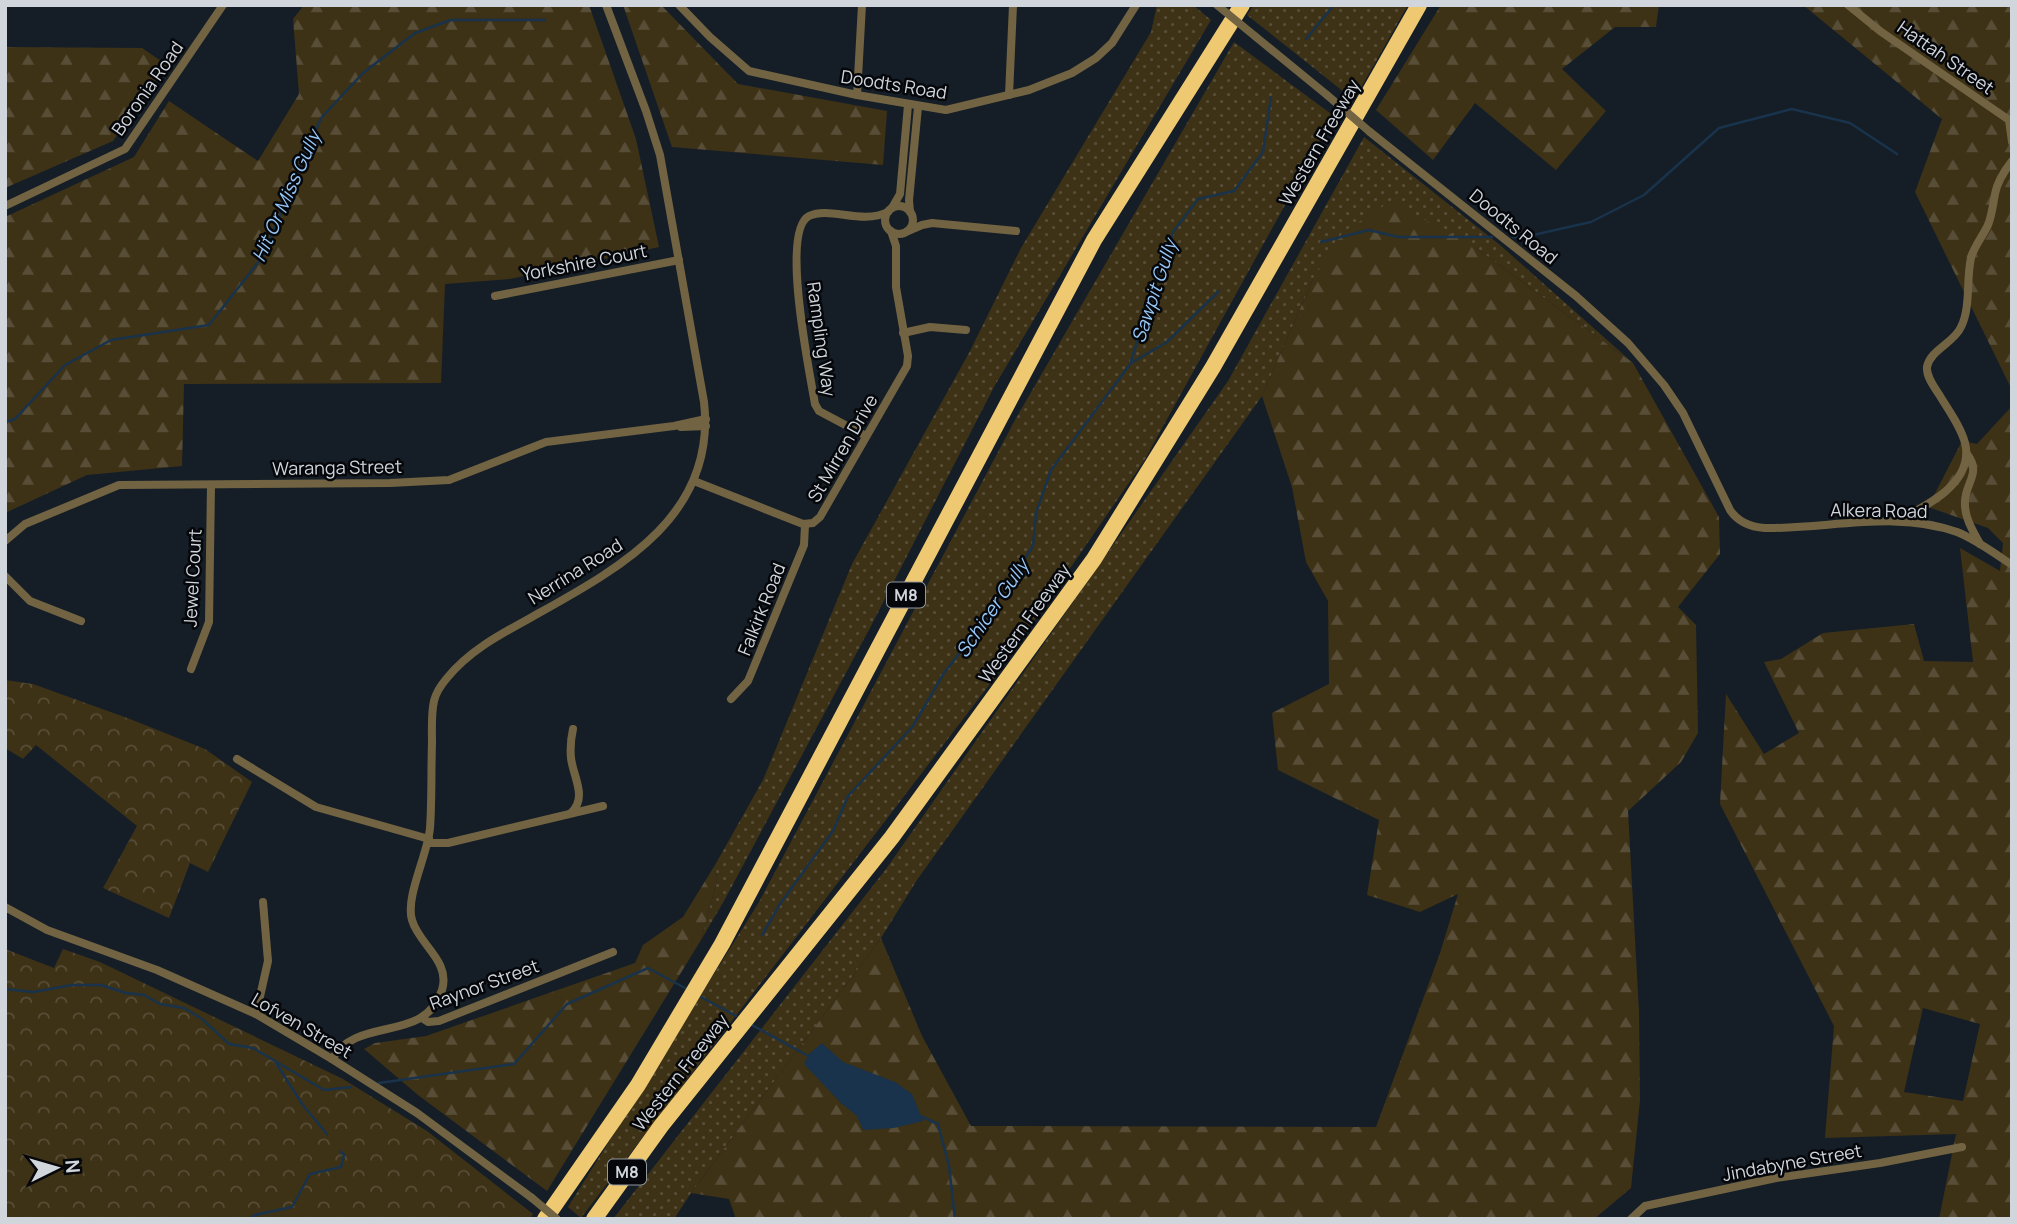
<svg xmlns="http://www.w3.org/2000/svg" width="2017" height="1224" viewBox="0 0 2017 1224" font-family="Manrope,sans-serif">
<defs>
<pattern id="grass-dots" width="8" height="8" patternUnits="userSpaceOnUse" patternTransform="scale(1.75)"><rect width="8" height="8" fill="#3d3116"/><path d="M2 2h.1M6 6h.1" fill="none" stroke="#584e37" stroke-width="1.8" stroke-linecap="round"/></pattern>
<pattern id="forest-firs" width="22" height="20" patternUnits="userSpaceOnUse" patternTransform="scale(1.75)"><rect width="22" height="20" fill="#3d3116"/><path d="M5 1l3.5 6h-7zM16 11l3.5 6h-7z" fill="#584e37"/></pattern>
<pattern id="park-crowns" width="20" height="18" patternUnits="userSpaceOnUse" patternTransform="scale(1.75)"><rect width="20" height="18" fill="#3d3116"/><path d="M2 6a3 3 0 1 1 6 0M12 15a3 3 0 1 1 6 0" fill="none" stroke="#584e37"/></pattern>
</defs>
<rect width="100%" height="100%" fill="#151e26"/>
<g fill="url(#grass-dots)">
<path d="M1157,5H1193L1211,20L994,387L871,626L724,901L701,940L717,880L715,865L763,780L852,564L970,351L1021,248L1151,32Z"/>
<path d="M1254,5H1408L1354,100L1247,15Z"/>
<path d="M1234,42L1334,116L1144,461L993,680L581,1218L568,1207L759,902L1015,420Z"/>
<path d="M1364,137L1500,245L1633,363L1476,248L1314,277L1262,396L917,880L881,938L691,1193L674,1219H613L886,869L1228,381Z"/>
</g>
<g fill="url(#forest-firs)" fill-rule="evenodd">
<path d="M304,5H589L636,139L659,247L510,279L445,284L441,383L184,384L182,466L87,475L5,513V217L134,157L169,101L258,161L299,94L293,19Z"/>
<path d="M623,5H661L738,84L887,111L883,165L672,147Z"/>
<path d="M1441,5H1659L1656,27H1615L1562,69L1606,111L1556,170L1475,103L1433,160L1376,110Z"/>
<path d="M1803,5H2012V390L1915,192L1942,119Z"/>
<path d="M5,47L142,48L167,65L113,141L5,188Z"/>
<path d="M1391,201L1476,248L1633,363L1719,517L1720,554L1678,607L1696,625L1698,733L1681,762L1628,811L1639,1012L1640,1100L1631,1188L1594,1219H736L729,1199L691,1193L881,938L922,1036L971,1126L1376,1127L1440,953L1458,894L1420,912L1367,895L1379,820L1278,770L1272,713L1329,684L1328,601L1306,562L1292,487L1262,396L1314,277L1342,233Z"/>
<path d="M2012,406V1219H1939L1956,1134L1825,1138L1834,1026L1720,804L1726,694L1764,754L1799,733L1764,662L1781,659L1823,633L1914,624L1924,661L1973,662L1960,548L2000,571L2003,543L1988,528L1928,507L1962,441L1977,444ZM1923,1008L1980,1024L1963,1101L1904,1092Z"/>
<path d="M715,865L717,880L701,940L547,1191L418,1095L364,1049L375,1043L426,1036L635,963L643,945L683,917Z"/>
</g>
<g fill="url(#park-crowns)">
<path d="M5,680L33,684L130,719L205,749L252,782L208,872L190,863L169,918L103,888L137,826L36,745L23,759L5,748Z"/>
<path d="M5,949L54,968L63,949L100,962L343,1079L427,1131L533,1214L530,1219H5Z"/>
</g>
<path fill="#18334b" d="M822,1043L843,1062L895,1082L912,1094L923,1121L894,1128L863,1130L857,1116L841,1103L804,1064L809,1054Z"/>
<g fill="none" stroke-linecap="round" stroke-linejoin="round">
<g stroke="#18334b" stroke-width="2.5">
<path d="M1306,39L1334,5"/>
<path d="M1513,237H1524L1591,222L1644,195L1719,128L1792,109L1850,123L1897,154"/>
<path d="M1321,242L1369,230L1398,237H1492"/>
<path d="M1131,361L1173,232L1198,199L1234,191L1263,152L1271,97"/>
<path d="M5,422L15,419L65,365L111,340L209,325L263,256L321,118L363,73L415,33L451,20H545"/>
<path d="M762,935L780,904L833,831L848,796L913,726L944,673L980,627L1033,546L1036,513L1051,470L1131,363L1167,342L1219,291"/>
<path d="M5,989L33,992L72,985H101L126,993L144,995L160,1004L184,1008L202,1019L229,1044L253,1048L324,1090L351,1087"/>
<path d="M701,997L736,1016"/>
<path d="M752,1025L810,1057"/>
<path d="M276,1063L302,1104L327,1134"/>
<path d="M379,1083L514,1064L567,1004L648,968L685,988"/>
<path d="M920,1116L938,1124L949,1166L955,1219"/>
<path d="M250,1219L255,1215L292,1207L310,1174L341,1167L344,1155L341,1152"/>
</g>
<g stroke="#726443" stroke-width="8">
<path d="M679,5L710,37L749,71L857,95L946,110L1029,90L1072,73L1096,58L1112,43L1136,5"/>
<path d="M1848,5L1880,31L2009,120L2012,142"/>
<path d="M1256,37L1327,95"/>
<path d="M857,95L862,5"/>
<path d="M1009,95L1013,5"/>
<path d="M1370,132L1576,296L1628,343L1664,385L1683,413L1730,510C1738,522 1750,527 1765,528C1828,529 1896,510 1957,532C1977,540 1994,553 2012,565"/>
<path d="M5,206L125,149L223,5"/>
<circle cx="899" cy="220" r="14"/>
<path d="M892,208L900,194L908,105"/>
<path d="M910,212L909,200L918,107"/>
<path d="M908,231L922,225L932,223L1016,231"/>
<path d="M495,296L679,260"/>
<path d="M903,333L930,327L966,330"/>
<path d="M681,427L706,426"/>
<path d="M866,436L819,411L815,404C810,374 780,231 809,216C830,206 861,225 888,212"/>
<path d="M1967,454C1982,474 1965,482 1965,502C1964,517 1973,531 1980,544"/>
<path d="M694,481L803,524L813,523L820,517L907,366L908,356L896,287V246L891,231"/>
<path d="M1896,521C1925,507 1975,483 1965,443C1961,427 1949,411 1940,396C1935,388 1926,377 1927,367C1930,350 1954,343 1961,327C1971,307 1966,280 1971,258C1974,246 1983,236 1988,225C1992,215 1993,204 1995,194C1997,182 2005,170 2012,161"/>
<path d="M5,541L25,524L119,485L390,483L449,480L546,442L674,426L706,419"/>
<path d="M5,576L30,601L81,621"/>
<path d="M191,669L209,622L211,485"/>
<path d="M731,699L748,681L804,545L805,525"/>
<path d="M237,759L316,807L429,839"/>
<path d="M571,813C588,797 573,777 571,758C570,748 571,738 573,729"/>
<path d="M428,843H448L603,806"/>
<path d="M5,907L47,930L157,970L256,1014L332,1059L417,1113L532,1198"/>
<path d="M256,1014L268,961L263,902"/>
<path d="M422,1018L428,1022L439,1021L613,952"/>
<path d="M332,1059C358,1015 425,1044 442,990C451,961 419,945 412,920C405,897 428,854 430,828C432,800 431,771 432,743C432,729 431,714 434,701C436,692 441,685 447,678C470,650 501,634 532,617C618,569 717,517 704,402L660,155L646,111L606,5"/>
<path d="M1631,1219L1645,1206L1776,1178L1880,1163L1962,1147"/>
</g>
<g stroke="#eec972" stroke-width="16">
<path d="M545,1219L638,1085L722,944L1094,240L1242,5"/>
<path d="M594,1219L661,1126L892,837L1094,559L1213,367L1419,5"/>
</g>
<g stroke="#726443" stroke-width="8">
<path d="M1217,5L1256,37"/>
<path d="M1327,95L1370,132"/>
<path d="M532,1198L557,1219"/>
</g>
</g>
<g text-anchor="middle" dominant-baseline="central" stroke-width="5" stroke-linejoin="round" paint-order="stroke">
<g fill="#05070b" stroke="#93989d" stroke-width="2">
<rect x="887" y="582.5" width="38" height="25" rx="5"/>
<rect x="608" y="1159.5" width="38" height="25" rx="5"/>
</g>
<g font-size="16" font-weight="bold" fill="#d0d6dc">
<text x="906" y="595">M8</text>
<text x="627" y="1172">M8</text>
</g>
<g font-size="18" fill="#d0d6dc" stroke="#05070b">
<text transform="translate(1946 57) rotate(35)">Hattah Street</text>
<text transform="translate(894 84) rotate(9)">Doodts Road</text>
<text transform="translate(147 88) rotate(-55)">Boronia Road</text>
<text transform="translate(1319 142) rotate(-60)">Western Freeway</text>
<text transform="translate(1514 226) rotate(39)">Doodts Road</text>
<text transform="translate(584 262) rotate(-11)">Yorkshire Court</text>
<text transform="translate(822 339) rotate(82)">Rampling Way</text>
<text transform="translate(842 448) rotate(-60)">St Mirren Drive</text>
<text transform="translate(337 467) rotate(-1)">Waranga Street</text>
<text transform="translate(1879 510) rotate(1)">Alkera Road</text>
<text transform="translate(575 571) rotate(-32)">Nerrina Road</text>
<text transform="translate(192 578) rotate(-87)">Jewel Court</text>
<text transform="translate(761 609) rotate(-68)">Falkirk Road</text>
<text transform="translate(1024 623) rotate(-54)">Western Freeway</text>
<text transform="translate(484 984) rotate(-20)">Raynor Street</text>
<text transform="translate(302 1025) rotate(30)">Lofven Street</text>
<text transform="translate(680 1072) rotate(-52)">Western Freeway</text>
<text transform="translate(1792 1162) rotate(-10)">Jindabyne Street</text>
</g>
<g font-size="19" font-style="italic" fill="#96c7f6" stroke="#05070b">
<text transform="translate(286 196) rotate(-66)">Hit Or Miss Gully</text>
<text transform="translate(1154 291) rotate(-72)">Sawpit Gully</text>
<text transform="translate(992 608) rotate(-56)">Schicer Gully</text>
</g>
</g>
<rect width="2017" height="1224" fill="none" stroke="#d0d6dc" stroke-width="14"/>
<g transform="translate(56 1168) rotate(85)" stroke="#05070b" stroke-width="5" paint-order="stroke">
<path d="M0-5L12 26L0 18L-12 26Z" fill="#d0d6dc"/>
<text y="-10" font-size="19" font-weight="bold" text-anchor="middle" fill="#d0d6dc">N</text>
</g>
</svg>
